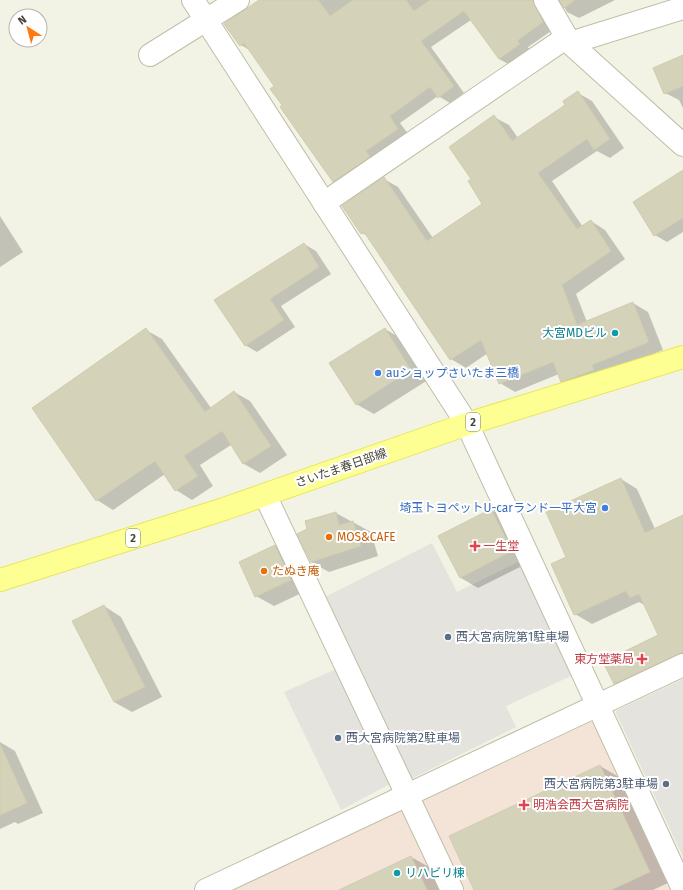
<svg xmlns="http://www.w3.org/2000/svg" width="683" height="890" viewBox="0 0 683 890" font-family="'Fira Sans','Noto Sans JP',sans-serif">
<rect width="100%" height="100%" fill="#f3f3e5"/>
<path fill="#f4e4d8" d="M595,720L672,890H234Z"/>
<g fill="#e4e3dd">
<path d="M432,543L457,592L520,561L571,676L506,706L516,727L411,779L323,598Z"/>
<path d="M336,669L390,784L341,810L284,692Z"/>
<path d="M683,679V857L615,711Z"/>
</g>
<g fill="#0003">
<path d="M261,0H546L554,29L528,47L530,51L510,65L499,59L471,20L431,47L464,93L450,103L438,96L400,123L409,135L345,187L334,181L284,106L275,86L251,51L241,45Z"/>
<path d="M560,0H615L579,18L567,12Z"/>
<path d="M683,56V108L679,100L665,93Z"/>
<path d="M578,93L592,101L624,148L610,158L597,151L552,181L583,227L591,221L605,230L625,259L576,294L587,322L633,303L648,312L663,350L606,373L576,390L561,381L559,374L515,392L500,383L488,353L466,368L451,359L369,237L362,233L384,179L398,187L433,238L484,204L472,180L494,117L509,125L518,138L566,106Z"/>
<path d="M683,173V232L667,242L655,235Z"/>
<path d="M0,216L23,252L0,267Z"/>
<path d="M304,244L316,251L331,274L281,306L295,327L257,352L245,345L216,300Z"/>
<path d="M385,329L402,339L428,380L374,414L356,404Z"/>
<path d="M146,330L162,339L211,408L234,392L250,401L287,455L260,473L244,464L231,445L200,465L213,486L192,500L176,490L165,474L113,510L97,500Z"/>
<path d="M621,479L637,489L655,529L683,521V668L631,692L615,683L659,635L646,606L639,602L592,624L575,614L567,557Z"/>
<path d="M491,510L509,520L530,562L478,588L461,578Z"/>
<path d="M336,513L371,532L378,556L329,572L311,562Z"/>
<path d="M275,546L292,556L308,590L274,606L256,596Z"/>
<path d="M104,606L121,617L162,697L132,712L114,702Z"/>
<path d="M0,742L15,751L43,813L18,824L15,822L0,829Z"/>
<path d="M600,766L619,777L668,883L653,890H475Z"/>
<path d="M411,857L429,867L440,890H341Z"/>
</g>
<g fill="#d5d2ba" stroke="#d0ccad">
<path d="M259,0H318L330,16L353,0H406L414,11L430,0H533L543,22L517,41L520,44L499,59L464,11L421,41L454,86L438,98L430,87L390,116L398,129L366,151L370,157L333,182L280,107L282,105L270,89L274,86L244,43L240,46L224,24Z"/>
<path d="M559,0H575L564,8Z"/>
<path d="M683,55V86L664,94L653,68Z"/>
<path d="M578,91L610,139L594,150L587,139L538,173L577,229L591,220L611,251L562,285L577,325L633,302L649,342L592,365L594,370L561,382L553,362L499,384L481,340L450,360L364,232L361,234L342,206L384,177L427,241L482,204L468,181L471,179L449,147L494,115L512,141L565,105L563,101Z"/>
<path d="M683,170V218L654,236L633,202Z"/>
<path d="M304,243L319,267L270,299L284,320L245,346L214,300Z"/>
<path d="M146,328L205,412L234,391L271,446L243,464L222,431L184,456L198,476L175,491L155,461L96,501L32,408Z"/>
<path d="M385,328L411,370L356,405L329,363Z"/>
<path d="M621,478L645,533L683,515V652L614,684L603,662L658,635L639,594L630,598L626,591L574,615L551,564L566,557L546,512Z"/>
<path d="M491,509L512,551L460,578L438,536Z"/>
<path d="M336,512L339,525L353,521L361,546L311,562L297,534L307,529L305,521Z"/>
<path d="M275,545L291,580L255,597L239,562Z"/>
<path d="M104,605L145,687L114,702L72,621Z"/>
<path d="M0,744L27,803L0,815Z"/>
<path d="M600,765L650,872L611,890H474L449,836Z"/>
<path d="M411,856L427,890H339Z"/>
</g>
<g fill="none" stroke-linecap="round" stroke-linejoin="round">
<defs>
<g id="minor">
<path d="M193,0L467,424L683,889"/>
<path d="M545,0L570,43L683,145"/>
<path d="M570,43L683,8"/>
<path d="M150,55L238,0"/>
<path d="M324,203L567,37"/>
<path d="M265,495L452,890"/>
<path d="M206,890L683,665"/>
</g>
<path id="primary" d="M0,580L224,509L467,424L683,357"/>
</defs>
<use href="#minor" stroke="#bfbea7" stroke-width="24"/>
<use href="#primary" stroke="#e6e660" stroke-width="24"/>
<use href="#minor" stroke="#fff" stroke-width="22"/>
<use href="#primary" stroke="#feff92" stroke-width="22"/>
</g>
<g fill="#0f9aa8" stroke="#fff" stroke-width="1.5">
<circle cx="615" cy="333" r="4"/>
<circle cx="397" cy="873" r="4"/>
</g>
<g fill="#3f7fe0" stroke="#fff" stroke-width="1.5">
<circle cx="378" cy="373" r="4"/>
<circle cx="605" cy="508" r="4"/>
</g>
<g fill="#e8710a" stroke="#fff" stroke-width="1.5">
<circle cx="329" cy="537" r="4"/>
<circle cx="264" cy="571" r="4"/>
</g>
<g fill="#e0444e" stroke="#fff" stroke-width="1.5">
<path d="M473 540h4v4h4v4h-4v4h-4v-4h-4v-4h4z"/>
<path d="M640 653h4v4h4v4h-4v4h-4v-4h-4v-4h4z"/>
<path d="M522 799h4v4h4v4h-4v4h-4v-4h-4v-4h4z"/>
</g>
<g fill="#5c6f8a" stroke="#fff" stroke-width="1.5">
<circle cx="448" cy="637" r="4"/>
<circle cx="338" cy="738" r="4"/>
<circle cx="666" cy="784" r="4"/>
</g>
<g text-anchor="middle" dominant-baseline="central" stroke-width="4" stroke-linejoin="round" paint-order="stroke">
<g fill="#fff" stroke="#7e7c71" stroke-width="1">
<rect x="466" y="413" width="14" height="18" rx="3"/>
<rect x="126" y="529" width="14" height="18" rx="3"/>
</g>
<g font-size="11" font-weight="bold" fill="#464434">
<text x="473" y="422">2</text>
<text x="133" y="538">2</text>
</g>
<g font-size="12" fill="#0d838f" stroke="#fff" text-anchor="end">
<text x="607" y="333">大宮MDビル</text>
<text x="405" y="873" text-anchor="start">リハビリ棟</text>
</g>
<g font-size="12" fill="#366cbe" stroke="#fff" text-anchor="start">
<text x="386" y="373">auショップさいたま三橋</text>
<text x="597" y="508" text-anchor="end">埼玉トヨペットU-carランド一平大宮</text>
</g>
<g font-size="12" fill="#464434" stroke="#fff">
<text transform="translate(341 468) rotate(-19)">さいたま春日部線</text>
</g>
<g font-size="12" fill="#c56008" stroke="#fff" text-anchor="start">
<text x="337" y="537">MOS&amp;CAFE</text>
<text x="272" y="571">たぬき庵</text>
</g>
<g font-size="12" fill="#be3a42" stroke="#fff" text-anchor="start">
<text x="483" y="546">一生堂</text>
<text x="634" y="659" text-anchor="end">東方堂薬局</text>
<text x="533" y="805">明浩会西大宮病院</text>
</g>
<g font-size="12" fill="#4e5e75" stroke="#fff" text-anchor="start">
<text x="456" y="637">西大宮病院第1駐車場</text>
<text x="346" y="738">西大宮病院第2駐車場</text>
<text x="658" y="784" text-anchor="end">西大宮病院第3駐車場</text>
</g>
</g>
<g transform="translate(28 28) rotate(324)"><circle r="19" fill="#ffffff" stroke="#b5b4ae"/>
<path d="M0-3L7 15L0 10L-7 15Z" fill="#ff7a10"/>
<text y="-6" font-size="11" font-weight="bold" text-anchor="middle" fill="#464434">N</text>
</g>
</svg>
